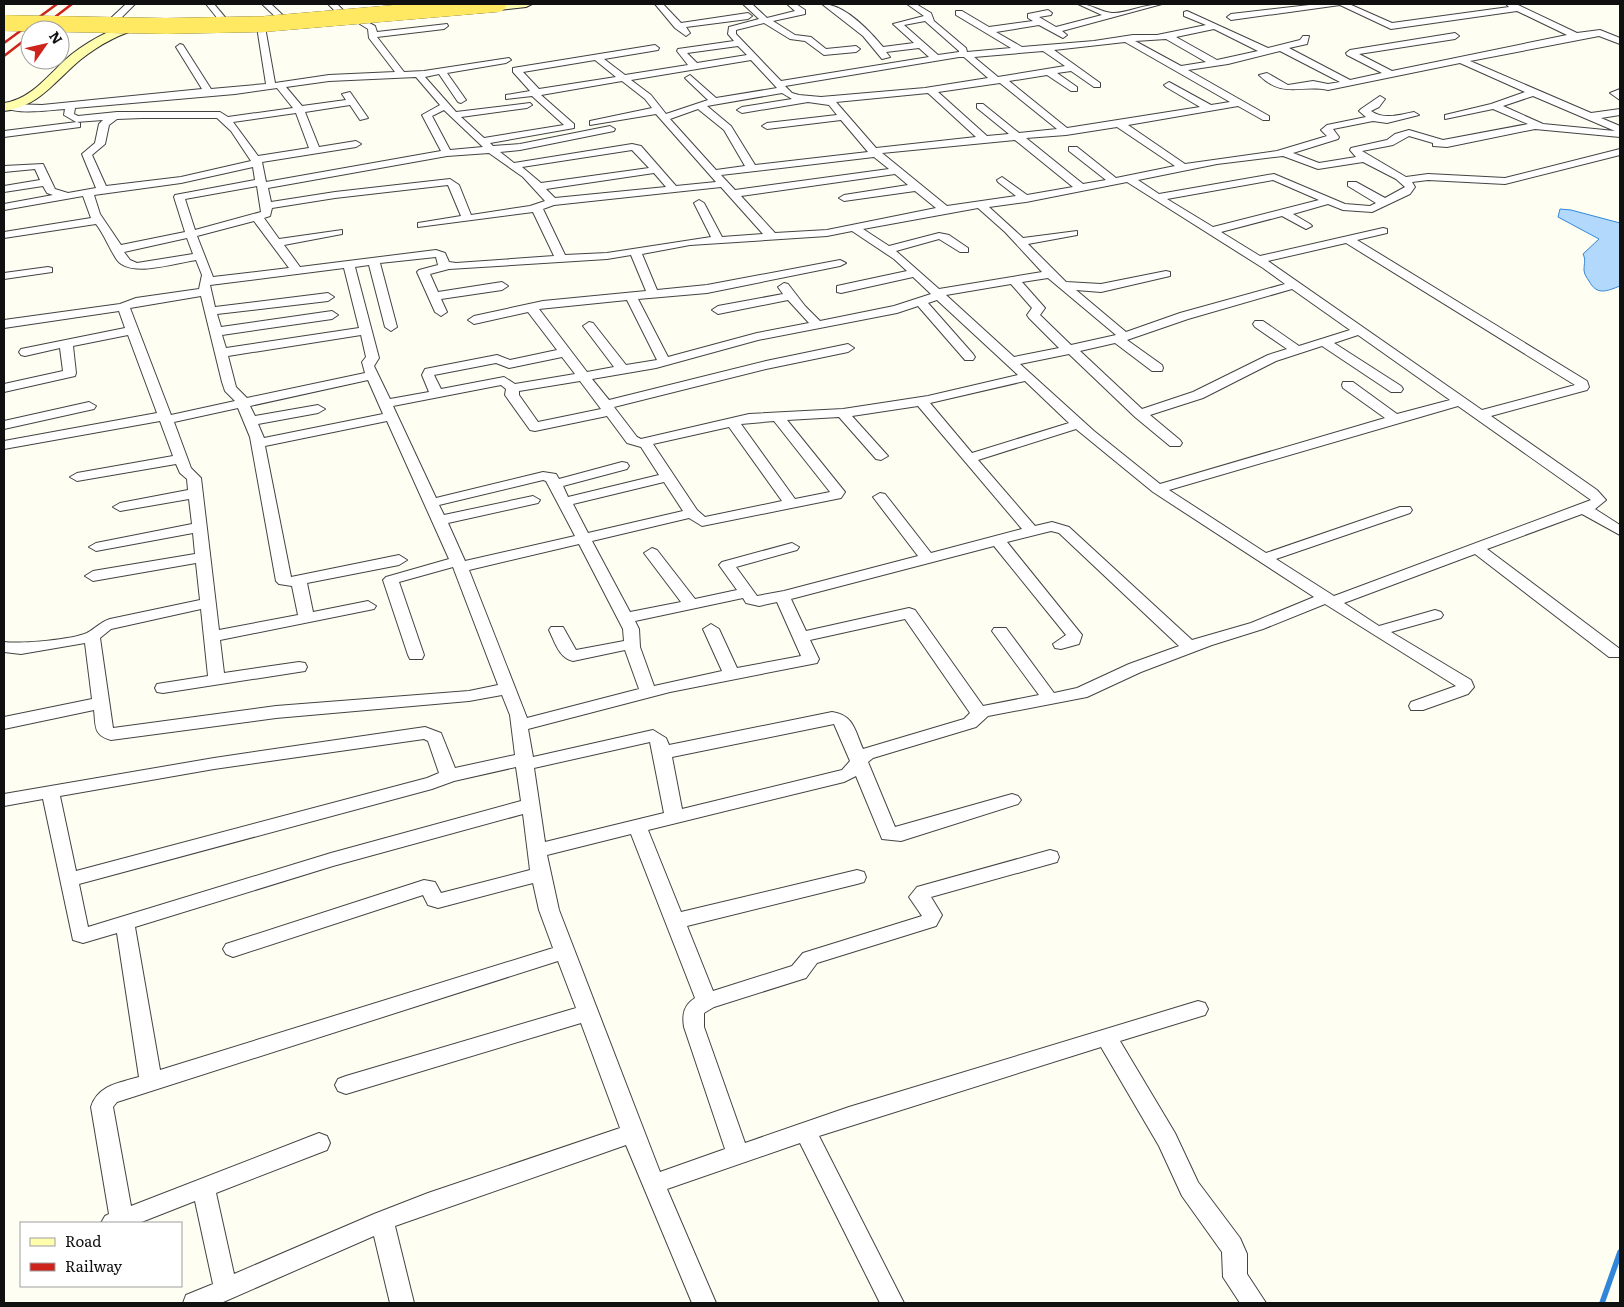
<svg xmlns="http://www.w3.org/2000/svg" width="1624" height="1307" viewBox="0 0 1624 1307" font-family="Literata,serif">
<rect width="100%" height="100%" fill="#fffef2"/>
<path fill="#b2d9fb" stroke="#3286d9" d="M1560,209L1571,210L1620,223V286C1607,291 1597,296 1589,281C1587,278 1584,274 1584,270C1584,263 1586,260 1583,254L1599,239L1558,217Z"/>
<g fill="none" stroke-linecap="round" stroke-linejoin="round">
<path stroke="#3286d9" stroke-width="5.5" d="M1602,1303L1620,1252"/>
<defs>
<g id="minor">
<path d="M126,4H135L121,18L138,21V25L119,24L111,18Z"/>
<path d="M206,4H214L229,22L228,24H222Z"/>
<path d="M262,4H271L288,20L281,22Z"/>
<path d="M328,4H337L348,15L341,17Z"/>
<path d="M655,4H663L681,23L748,13L752,16L748,19L686,27L690,33L686,36L675,28Z"/>
<path d="M743,4H752L767,18L795,11L787,4H796L805,10V14L773,21L795,35L811,37L826,49L856,46L860,49L856,52L824,55L805,41L790,39L764,23L736,30V34L781,81L929,57L919,48L886,52L890,57L882,59L863,36L822,4C844,4 869,30 883,47L914,43L893,24L924,16L907,4H916L931,13L934,21L966,48L967,52L1011,48L956,15V11H962L989,27L1033,21L1028,18V14L1048,10L1052,13L1051,15L1039,17L1056,27L1102,15L1078,4C1092,4 1100,12 1112,13C1124,14 1145,4 1162,4L1062,31L1067,35L1063,38L1039,25L996,32L1022,47L1094,41L1133,35H1157L1206,25L1184,16V12L1187,11L1268,48L1300,40L1303,36H1309L1307,44L1289,48L1350,80L1382,73L1347,55L1346,53L1350,50L1455,33L1459,36L1455,39L1359,54L1392,71L1567,35L1517,11L1391,29L1340,5L1231,20L1227,17L1231,14L1318,4H1349L1392,23L1509,7L1506,4H1516L1577,33L1600,30L1620,38V44L1599,36L1470,61L1591,113L1620,109V115L1601,118L1620,126V137L1535,129L1447,147L1433,146V143L1409,136L1393,145L1362,151L1406,177L1428,174L1505,178L1620,149V155L1505,184L1428,180L1412,182L1415,187L1410,194L1372,212L1343,210L1328,204L1293,214L1310,224L1312,226L1306,229L1282,216L1221,232L1260,256L1383,228L1387,229V233L1357,240L1587,381L1589,387L1587,390L1491,416L1597,490L1606,500L1595,509L1620,525V535L1582,514L1487,549L1620,649V657H1609L1475,554L1344,603L1379,626L1435,610L1441,612L1443,615L1441,618L1391,632L1471,680L1474,687L1468,694L1423,710H1411L1409,706L1411,702L1456,686L1325,604L1263,629L1212,645L1141,672L1087,697L988,716L976,727L873,758L868,762L895,827L1012,794L1018,796L1021,800L1018,804L901,841L882,839L880,834L856,776L844,782L648,830L681,912L857,870L864,872L866,877L864,882L857,884L687,926L713,991L792,966L803,953L922,916L909,897L917,887L1050,850L1057,852L1059,857L1057,862L931,897L942,915L936,926L817,963L806,978L714,1007L704,1013V1027L745,1143L849,1107L1198,1001L1205,1003L1208,1009L1205,1015L1120,1041L1175,1133L1198,1182L1240,1238L1247,1254V1274L1266,1303H1240L1223,1277L1222,1252L1182,1196L1159,1146L1101,1047L819,1136L904,1303H880L800,1143L667,1189L716,1303H692L626,1145L395,1226L414,1303H390L374,1236L221,1303H183L186,1295L213,1284L195,1201L139,1223H101L105,1216L109,1214L91,1107C98,1085 119,1083 139,1077L117,933L83,943L73,940L43,799L4,806V794L214,758L425,727L441,733L455,768L515,755L510,715L502,695L469,701L276,718L111,740C93,735 96,726 94,710L4,729V717L92,699L85,643L21,654L4,652V642C21,644 71,640 87,633C95,629 100,622 110,619L200,600L196,563L93,581L85,576L93,571L195,554L193,533L96,551L89,547L96,543L192,524L189,499L120,511L113,507L120,503L188,490L187,479L180,473L176,464L77,481L70,477L77,473L173,456L160,421L4,449V441L157,413L128,335L73,346L76,373L75,376L4,392V384L63,371L60,348L25,356L21,355L19,352L21,349L125,328L119,311L4,328V320L120,304L136,298L199,289L202,275L196,260C176,263 130,278 117,260C109,248 105,236 96,224L4,238V232L91,218L83,196L4,210V204L53,195L47,193L43,186L4,192V186L40,180L35,169L4,172V166L43,164L55,189L68,193L96,188L82,154L95,143L99,124L103,120L76,122L64,115L65,109C52,110 15,115 5,107L10,104L42,105L202,89L176,47L180,44L183,45L211,89L266,84L257,27L261,24L265,27L275,83L329,75L395,72L369,38L368,29L352,19L356,16L375,26L377,32L447,24L448,26L444,29L377,37L404,72L424,71L509,58L511,60L506,63L447,73L466,100L461,103L458,102L439,74L425,77L456,112L530,103L532,105L527,108L461,117L484,138L564,125L532,96L506,99V95L530,91L513,72V68L655,45L659,48L658,50L604,59L625,75L688,65L677,51L678,49L734,41L728,34L729,27L759,19ZM925,21L959,51V52L938,55L904,25ZM1214,29L1258,51L1217,60L1176,37ZM1166,39L1206,62L1181,66L1135,41ZM1125,42L1230,102L1211,105L1169,82L1164,85L1166,87L1200,107L1067,128L1009,81L1047,75L1071,91H1077V87L1057,73L1071,71L1094,87H1100V83L1054,50ZM738,46L747,55L697,63L687,53ZM1043,51L1065,66L998,77L974,57ZM1280,51L1340,82L1328,84L1313,81L1288,85L1267,73L1259,75C1283,99 1300,84 1328,90L1460,63L1525,92L1491,104L1445,115V119L1493,109L1528,124L1443,140L1409,130L1395,134L1387,140L1351,148L1350,150L1356,157L1319,163L1293,153L1338,139L1339,137L1333,129L1373,121L1387,123L1419,115L1414,112C1399,115 1384,120 1371,111L1379,107L1385,99L1380,96L1361,109L1359,111L1366,117L1327,125L1321,130L1327,136L1277,151L1185,164L1128,125L1238,106L1263,120H1269V116L1188,70L1228,64ZM959,57H964L988,78L925,88L821,97L799,95L792,93L785,86ZM595,60L616,77L539,89L523,72ZM751,60L777,88L716,98L690,75L685,78L687,80L708,100L666,114L651,95L631,80ZM416,77L440,105L422,115L441,151L266,182L262,162L356,147L361,144L356,141L319,147L305,112L350,105L360,120L368,118L350,92L342,94L346,100L302,106L286,87L329,81ZM622,81L645,99L652,108L590,121V125L656,114L716,182L676,186L641,146L632,144L514,163L500,152L520,150L614,131L615,129L610,126L520,144L493,146L490,143L574,128V124L541,95ZM1000,83L1057,129L1019,133L983,104H977V108L1009,134L987,136L938,92ZM277,88L293,108L228,117L220,112H117L78,116L74,114L75,108L235,94ZM782,93L792,99L742,107L737,110L742,113L808,102L829,105L837,115L767,123L762,126L767,129L841,120L868,152L755,165L731,126L707,106ZM928,93L976,137L876,148L836,102ZM1533,96L1615,131L1543,124L1503,106ZM698,109L724,130L745,166L716,170L670,119ZM444,110L483,147L450,150L432,116ZM296,113L309,148L258,156L233,122ZM142,118H217L231,131L251,161L181,177L106,186L92,155L105,144L109,125L117,119ZM1117,127L1175,166L1116,178L1077,147H1069V151L1106,180L1083,184L1026,138L1066,135ZM1015,140L1073,187L1027,195L1002,177L997,180L998,182L1016,196L947,206L882,153ZM632,150L649,168L541,183L522,167ZM489,153L523,177L545,201L530,206L471,215L459,185L450,179L335,192L271,202L268,188L447,156ZM1283,156L1318,169L1363,162L1396,179L1405,187L1385,198L1356,182H1348V186L1376,203L1370,206L1345,204L1274,174L1159,194L1138,180L1217,164ZM874,157L889,169L735,190L721,175ZM253,167L255,180L175,195L174,197L185,232L121,245L100,214L94,195L181,183ZM654,173L666,187L555,198L546,189ZM895,174L908,185L844,195L839,198L844,201L915,191L936,208L827,230L775,233L741,196ZM1273,180L1319,200L1213,227L1167,199ZM1127,182L1263,268L1285,284L1180,313L1126,332L1076,290L1101,292L1170,276V272L1166,271L1101,284L1066,282L1028,244L1077,235V231L1023,238L989,207L1026,202ZM448,185L461,216L418,223V227L533,212L554,256L456,263L449,262L445,253L436,250L300,267L284,245L342,234V230L279,239L264,218L270,216L272,208L335,198ZM257,186L261,212L195,230L185,199ZM721,187L763,234L722,237L704,203L699,200L694,203L711,237L607,253L565,255L543,209L554,205ZM978,208L1005,232L1042,272L939,289L896,251L939,239L960,252H968V248L949,235L939,233L889,246L863,229ZM254,221L289,268L213,277L197,236ZM852,231L894,259L907,271L837,286V292L841,293L913,277L931,294L894,306L820,321L805,306L788,284L784,283L778,287L783,294L718,306L712,310L718,314L788,300L809,323L757,333L668,357L638,299L707,293L840,266L846,263L840,260L707,285L657,290L642,254L690,245L827,236ZM187,238L193,254L137,263L130,260L124,252ZM1346,243L1575,385L1482,410L1268,261ZM631,255L646,291L543,301L474,316L468,320L474,324L528,312L557,350L510,360L497,355L425,369L422,375L429,392L390,399L374,366L379,358L355,267L369,265L385,327L391,331L397,327L380,263L436,257L438,265L419,270L417,272L435,312L441,316L447,312L441,299L502,290L508,286L502,282L438,292L430,274L449,269L607,259ZM344,268L359,328L226,348L222,335L332,319L338,315L332,311L221,327L217,314L328,301L334,297L328,293L215,307L210,285ZM1048,278L1116,335L1071,345L1040,315L1045,308L1022,282ZM1011,284L1032,308L1027,315L1029,318L1059,348L1014,357L946,295ZM1292,289L1350,330L1299,346L1263,321H1255L1253,324L1255,327L1287,349L1268,355L1193,392L1142,409L1080,351L1115,343L1152,371H1162L1163,368L1162,365L1127,340L1188,319ZM201,296L222,382L225,391L235,401L171,415L130,308ZM627,300L657,360L626,365L593,323L589,322L583,326L614,367L587,372L539,309ZM937,300L1018,375L928,396L843,409L749,414L641,439L637,437L614,407L766,369L848,352L854,348L848,344L766,361L609,400L592,379L656,368L758,340L897,313L918,306L965,360H973L975,357L973,354L928,303ZM361,335L366,357L362,362L365,373L247,398L236,387L228,356ZM1358,335L1450,400L1397,414L1353,382H1343L1342,385L1343,388L1385,418L1160,484L1094,431L1020,364L1069,354L1135,417L1170,446H1180L1182,443L1180,440L1150,415L1203,398L1276,361L1322,346L1391,392H1401L1403,389L1401,386L1334,343ZM562,357L575,374L515,384L504,377L441,389L434,375L496,363L509,368ZM368,380L383,414L264,438L258,424L318,413L325,409L318,405L255,416L250,406ZM580,381L601,409L538,422L519,395V391ZM1025,381L1069,423L972,453L930,403ZM501,385L506,389L505,395L530,430L535,431L607,416L627,443L641,447L659,475L568,497L563,486L627,469L629,466L627,463L622,462L559,479L556,474L543,472L436,498L393,406ZM918,406L1022,529L931,553L885,494L880,493L873,497L918,556L784,591L757,596L736,567L797,550L799,547L792,543L722,562L719,565L737,590L695,599L657,550L652,548L644,553L681,602L630,612L592,541L689,518L702,526L841,498L845,492L787,420L839,417L876,459L881,460L888,456L852,416ZM1458,406L1591,500L1334,596L1276,559L1410,513L1412,510L1410,507H1400L1266,553L1169,490ZM238,408L250,437L276,581L279,584L292,586L298,615L219,630L201,478L191,468L174,422ZM387,421L449,559L386,577L383,580L408,655L410,659H422L424,655L399,582L453,567L498,685L469,691L276,706L113,728L100,638L111,629L201,609L208,676L157,684L155,688L157,692L163,693L305,671L307,667L305,663L299,662L224,673L220,640L374,609L376,606L368,601L313,612L307,583L399,565L407,560L399,555L291,577L265,446ZM774,421L830,492L795,499L741,424ZM729,427L782,501L705,517L697,510L653,444ZM1076,429L1153,492L1314,597L1251,623L1192,640L1069,527L1052,522L1035,526L978,460ZM543,480L546,481L575,536L465,561L448,523L538,503L540,500L533,496L444,515L439,505ZM664,482L683,511L588,533L573,504ZM1051,531L1059,533L1179,646L1129,664L1077,688L1054,693L1006,628H994L992,631L1039,695L983,706L915,610L909,608L806,631L791,599L994,546L1066,635L1053,644L1055,648L1061,649L1079,644L1082,635L1007,542ZM579,544L623,629L624,641L576,650L563,627H551L549,630C555,642 559,658 573,661L625,650L639,689L527,718L469,570ZM743,598L746,603L759,606L777,602L801,656L737,668L719,629L711,624L703,629L722,671L654,686L640,647L639,629L635,621ZM905,619L970,713L964,719L863,749C855,731 854,715 832,712L669,745L666,738L653,730L533,757L528,729L670,692L817,663L819,659L810,640ZM834,724L850,761L842,770L682,809L672,757ZM424,739L428,741L439,773L427,778L76,871L60,796L214,769ZM650,742L664,813L545,842L534,768ZM516,767L521,801L331,853L88,927L79,884L432,789L454,781ZM523,814L530,870L441,893L435,882L424,880L226,944L223,949L226,954L233,957L423,895L428,905L438,908L533,883L539,910L553,948L160,1070L135,927L333,866ZM631,834L695,998C684,1005 682,1014 684,1027L725,1149L660,1172L559,910L547,855ZM558,961L576,1008L346,1076L338,1079L335,1085L338,1091L346,1094L581,1023L620,1128L428,1193L374,1214L234,1274L216,1193L327,1150L330,1143L327,1136L319,1133L131,1206L113,1107L117,1102Z"/>
<path d="M1620,89V100L1610,93Z"/>
<path d="M77,122L80,123V127L4,137V131Z"/>
<path d="M48,267L52,268V272L4,279V273Z"/>
<path d="M89,402L96,406L94,409L4,429V421Z"/>
</g>
<g id="secondary">
<path d="M492,4H532L526,7L474,13L468,9L474,5Z"/>
<path d="M141,20L145,21V27C121,33 100,44 80,60C55,81 38,107 4,111V103C33,99 50,72 72,54C93,38 115,27 141,20Z"/>
</g>
</defs>
<use href="#minor" stroke="#434343" stroke-width="2"/>
<use href="#secondary" stroke="#323232" stroke-width="2"/>
<use href="#minor" fill="#fff" fill-rule="evenodd"/>
<use href="#secondary" fill="#fffead" fill-rule="evenodd"/>
<g stroke="#cd231a" stroke-width="2.5">
<path d="M38,30L72,4"/>
<path d="M4,43L57,4"/>
<path d="M4,56L30,36"/>
</g>
<defs>
<path id="primary-bridge" d="M4,23L166,26L265,24L498,4"/>
</defs>
<use href="#primary-bridge" stroke="#212121" stroke-width="16" stroke-linecap="butt"/>
<use href="#primary-bridge" stroke="#ffe862" stroke-width="16"/>
</g>
<rect width="1624" height="1307" fill="none" stroke="#101010" stroke-width="10"/>
<rect x="20" y="1222" width="162" height="65" fill="#ffffff" stroke="#9f9f9f"/>
<rect x="30" y="1238" width="25" height="8" fill="#fffead" stroke="#9f9f9f"/>
<text x="65" y="1247" font-size="15" fill="#101010">Road</text>
<rect x="30" y="1263" width="25" height="8" fill="#cd231a" stroke="#9f9f9f"/>
<text x="65" y="1272" font-size="15" fill="#101010">Railway</text>
<g transform="translate(45 45) rotate(56)"><circle r="24" fill="#ffffff" stroke="#9f9f9f"/>
<path d="M0-4L9 19L0 12L-9 19Z" fill="#cd231a"/>
<text y="-8" font-size="14" font-weight="bold" text-anchor="middle" fill="#101010">N</text>
</g>
</svg>
